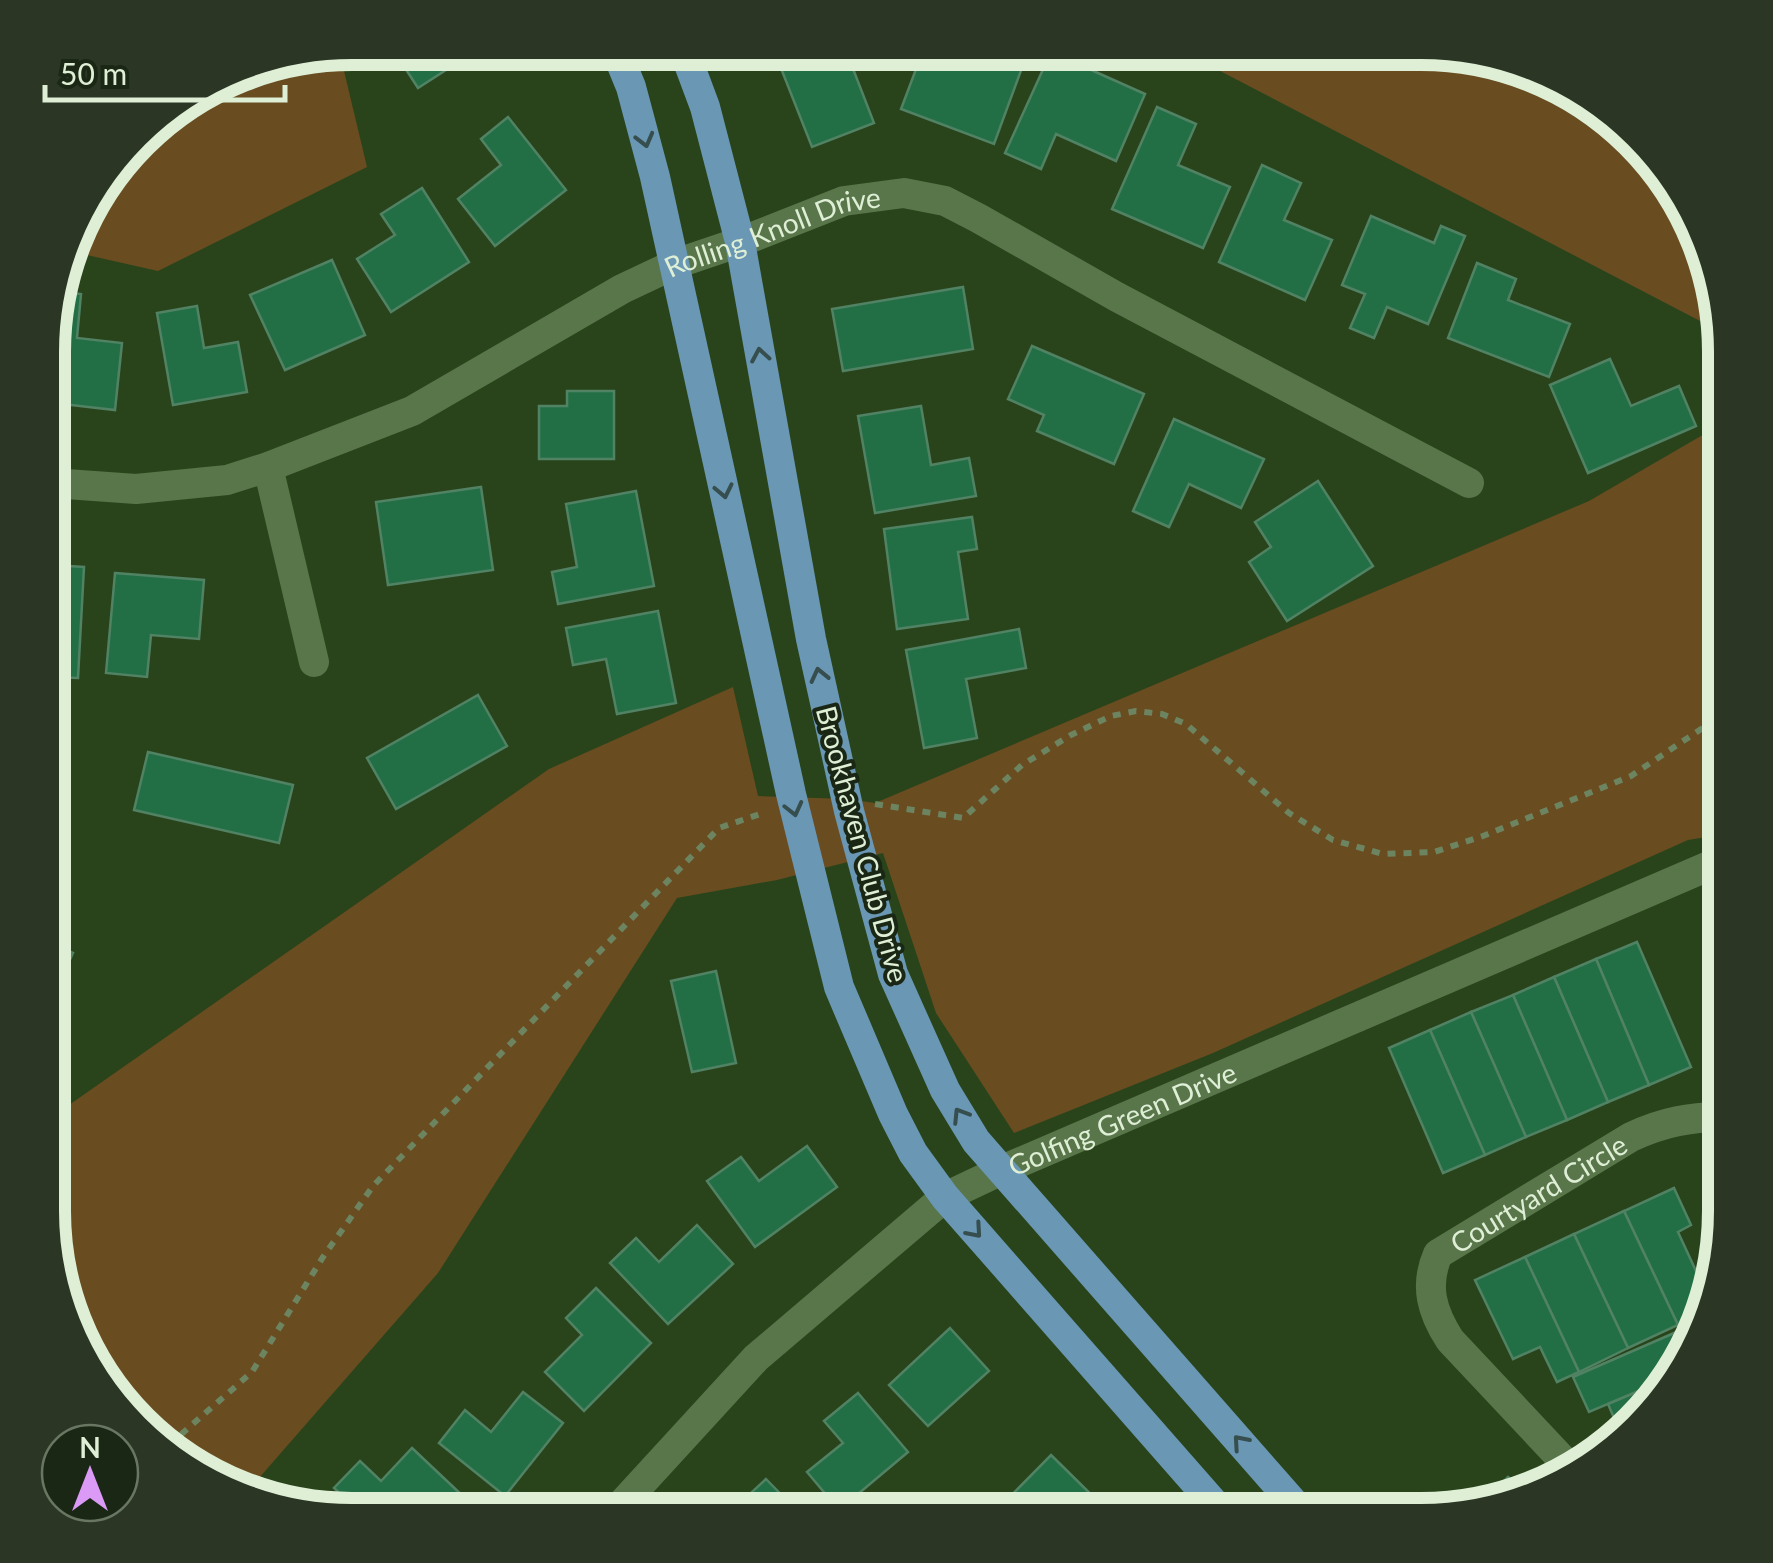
<svg xmlns="http://www.w3.org/2000/svg" width="1773" height="1563" viewBox="0 0 1773 1563" font-family="Lato,sans-serif">
<rect width="100%" height="100%" fill="#29441b"/>
<g fill="#694c20">
<path d="M1176,48H1442L1556,79L1650,151L1702,235L1725,334Z"/>
<path d="M339,50L367,167L158,271L69,251L88,200L152,123L253,64Z"/>
<path d="M1725,422V834L1688,840L1213,1053L1014,1133L936,1013L883,853L777,880L677,898L438,1273L245,1494L235,1492L123,1412L70,1327L48,1231L49,1119L549,769L733,687L758,796L847,799L875,803L1589,501Z"/>
</g>
<g fill="#236f45" stroke="#508263" stroke-width="2.5">
<path d="M412,48H480L418,88L398,57Z"/>
<path d="M773,48H845L874,123L812,147Z"/>
<path d="M924,48H947L984,62L988,52L1023,65L994,144L901,109Z"/>
<path d="M1051,52L1145,94L1116,161L1056,134L1041,169L1005,153Z"/>
<path d="M1157,107L1196,124L1178,165L1230,187L1203,248L1112,209Z"/>
<path d="M508,117L566,190L495,246L458,199L501,165L481,139Z"/>
<path d="M1262,165L1301,183L1284,220L1332,240L1305,300L1219,262Z"/>
<path d="M422,188L469,262L391,312L357,259L395,235L381,214Z"/>
<path d="M1371,216L1434,243L1441,226L1465,236L1428,324L1387,307L1374,338L1350,328L1365,294L1342,285Z"/>
<path d="M332,260L365,335L285,370L250,295Z"/>
<path d="M1477,263L1516,279L1508,300L1570,324L1549,377L1448,338Z"/>
<path d="M963,287L973,349L843,371L832,309Z"/>
<path d="M54,291L81,294L77,338L122,343L115,410L53,403Z"/>
<path d="M197,306L204,348L238,342L247,392L173,405L157,313Z"/>
<path d="M1032,346L1144,394L1114,464L1037,431L1044,415L1008,399Z"/>
<path d="M1610,359L1631,406L1679,386L1696,426L1588,473L1550,385Z"/>
<path d="M567,391H614V459H539V406H567Z"/>
<path d="M921,406L931,465L969,458L976,496L875,513L858,416Z"/>
<path d="M1174,419L1264,459L1241,508L1189,484L1169,527L1133,511Z"/>
<path d="M1318,481L1373,566L1287,621L1249,562L1271,547L1255,522Z"/>
<path d="M481,487L493,570L388,585L376,502Z"/>
<path d="M636,491L654,586L558,604L552,572L577,567L566,504Z"/>
<path d="M972,517L977,549L958,552L968,619L897,629L884,529Z"/>
<path d="M52,565L84,567L78,678L51,677Z"/>
<path d="M115,573L204,580L199,639L151,635L147,677L106,673Z"/>
<path d="M658,611L676,703L617,714L606,659L573,665L566,628Z"/>
<path d="M1019,629L1026,668L966,679L977,738L924,748L906,650Z"/>
<path d="M478,695L507,746L396,809L367,758Z"/>
<path d="M148,752L293,785L279,843L134,810Z"/>
<path d="M1637,942L1691,1067L1649,1085L1596,959Z"/>
<path d="M50,943L73,953L55,993L49,990Z"/>
<path d="M1596,959L1649,1085L1608,1102L1554,977Z"/>
<path d="M716,971L736,1063L692,1072L671,981Z"/>
<path d="M1554,977L1608,1102L1567,1120L1513,995Z"/>
<path d="M1513,995L1567,1120L1526,1137L1471,1012Z"/>
<path d="M1471,1012L1526,1137L1485,1155L1430,1030Z"/>
<path d="M1430,1030L1485,1155L1443,1173L1389,1048Z"/>
<path d="M807,1146L837,1187L755,1247L707,1181L741,1157L759,1181Z"/>
<path d="M1674,1188L1691,1225L1678,1232L1702,1284L1699,1316L1678,1325L1624,1211Z"/>
<path d="M1624,1211L1678,1325L1628,1348L1574,1234Z"/>
<path d="M697,1225L733,1264L668,1324L610,1263L636,1238L659,1262Z"/>
<path d="M1574,1234L1628,1348L1579,1372L1525,1257Z"/>
<path d="M1525,1257L1579,1372L1557,1382L1540,1347L1513,1359L1475,1280Z"/>
<path d="M596,1288L651,1343L584,1411L545,1372L582,1335L566,1318Z"/>
<path d="M950,1328L989,1371L928,1426L889,1385Z"/>
<path d="M1681,1330L1689,1347L1665,1380L1589,1412L1573,1377Z"/>
<path d="M1665,1380L1623,1439L1608,1404Z"/>
<path d="M523,1392L563,1423L505,1496L439,1443L465,1410L491,1432Z"/>
<path d="M858,1393L908,1452L839,1510L807,1472L843,1443L824,1421Z"/>
<path d="M412,1448L483,1515H363L334,1488L360,1461L381,1481Z"/>
<path d="M1051,1455L1112,1515H992Z"/>
<path d="M1508,1477L1527,1495L1479,1506Z"/>
<path d="M766,1479L801,1515H727Z"/>
</g>
<g fill="none" stroke-linecap="round" stroke-linejoin="round">
<g stroke="#6d8461" stroke-width="6" stroke-dasharray="8 8" stroke-linecap="butt">
<path d="M875,804L963,818L1022,765L1071,735L1111,716L1136,711L1162,714L1186,724L1289,813L1333,840L1383,854L1434,852L1483,836L1631,776L1725,713"/>
<path d="M169,1445L252,1372L323,1257L373,1186L719,828L766,812"/>
</g>
<g stroke="#59754a" stroke-width="30">
<path d="M268,467L314,662"/>
<path id="s1" d="M52,483L136,489L227,480L268,467L412,411L622,289L675,264L740,242L844,201L904,193L945,201L978,218L1117,297L1469,483"/>
<path d="M1725,1215V1182"/>
<path id="s2" d="M1573,1471L1450,1340C1432,1312 1424,1286 1438,1254L1631,1137C1665,1121 1689,1118 1725,1116"/>
<path id="s3" d="M612,1515L756,1358L945,1197L1002,1170L1725,859"/>
</g>
<g stroke="#6997b4" stroke-width="30">
<path d="M615,48L631,87L655,177L791,794L839,987L893,1114L913,1153L945,1197L1224,1515"/>
<path d="M683,48L705,107L740,242L811,639L849,811L893,974L945,1090L976,1141L1304,1515"/>
</g>
</g>
<defs><path id="oneway-chevron" d="M-2-3.5L2.5 0L-2 3.5" fill="none" stroke-width="1.6" stroke-linecap="round" stroke-linejoin="round" transform="scale(2.5)"/></defs>
<g stroke="#364e4d">
<use href="#oneway-chevron" transform="translate(645 140) rotate(75)"/>
<use href="#oneway-chevron" transform="translate(760 355) rotate(-100)"/>
<use href="#oneway-chevron" transform="translate(724 491) rotate(78)"/>
<use href="#oneway-chevron" transform="translate(819 675) rotate(-103)"/>
<use href="#oneway-chevron" transform="translate(794 809) rotate(76)"/>
<use href="#oneway-chevron" transform="translate(960 1115) rotate(-122)"/>
<use href="#oneway-chevron" transform="translate(975 1231) rotate(49)"/>
<use href="#oneway-chevron" transform="translate(1240 1442) rotate(-131)"/>
</g>
<g text-anchor="middle" dominant-baseline="central" stroke-width="8" stroke-linejoin="round" paint-order="stroke">
<g font-size="28" fill="#deefd6" stroke="#1b2715">
<text stroke="none"><textPath href="#s1" startOffset="778">Rolling Knoll Drive</textPath></text>
<text transform="translate(863 844) rotate(75)">Brookhaven Club Drive</text>
<text stroke="none"><textPath href="#s3" startOffset="655">Golfing Green Drive</textPath></text>
<text stroke="none"><textPath href="#s2" startOffset="388">Courtyard Circle</textPath></text>
</g>
</g>
<path d="M0 0H1773V1563H0ZM352 65H1421A287 287 0 0 1 1708 352V1211A287 287 0 0 1 1421 1498H352A287 287 0 0 1 65 1211V352A287 287 0 0 1 352 65Z" fill="#2b3724" fill-rule="evenodd"/>
<path fill="none" stroke="#deefd6" stroke-width="12" d="M352 65H1421A287 287 0 0 1 1708 352V1211A287 287 0 0 1 1421 1498H352A287 287 0 0 1 65 1211V352A287 287 0 0 1 352 65Z"/>
<g transform="translate(90 1473)"><circle r="48" fill="#1b2715" stroke="#697762" stroke-width="2.5"/>
<path d="M0-8L18 38L0 25L-18 38Z" fill="#db9af6"/>
<text y="-15" font-size="28" font-weight="bold" text-anchor="middle" fill="#deefd6">N</text>
</g>
<path d="M45 85v15h240v-15" fill="none" stroke="#deefd6" stroke-width="5"/>
<text x="60" y="85" font-size="30" fill="#deefd6" stroke="#1b2715" stroke-width="8" paint-order="stroke">50 m</text>
</svg>
